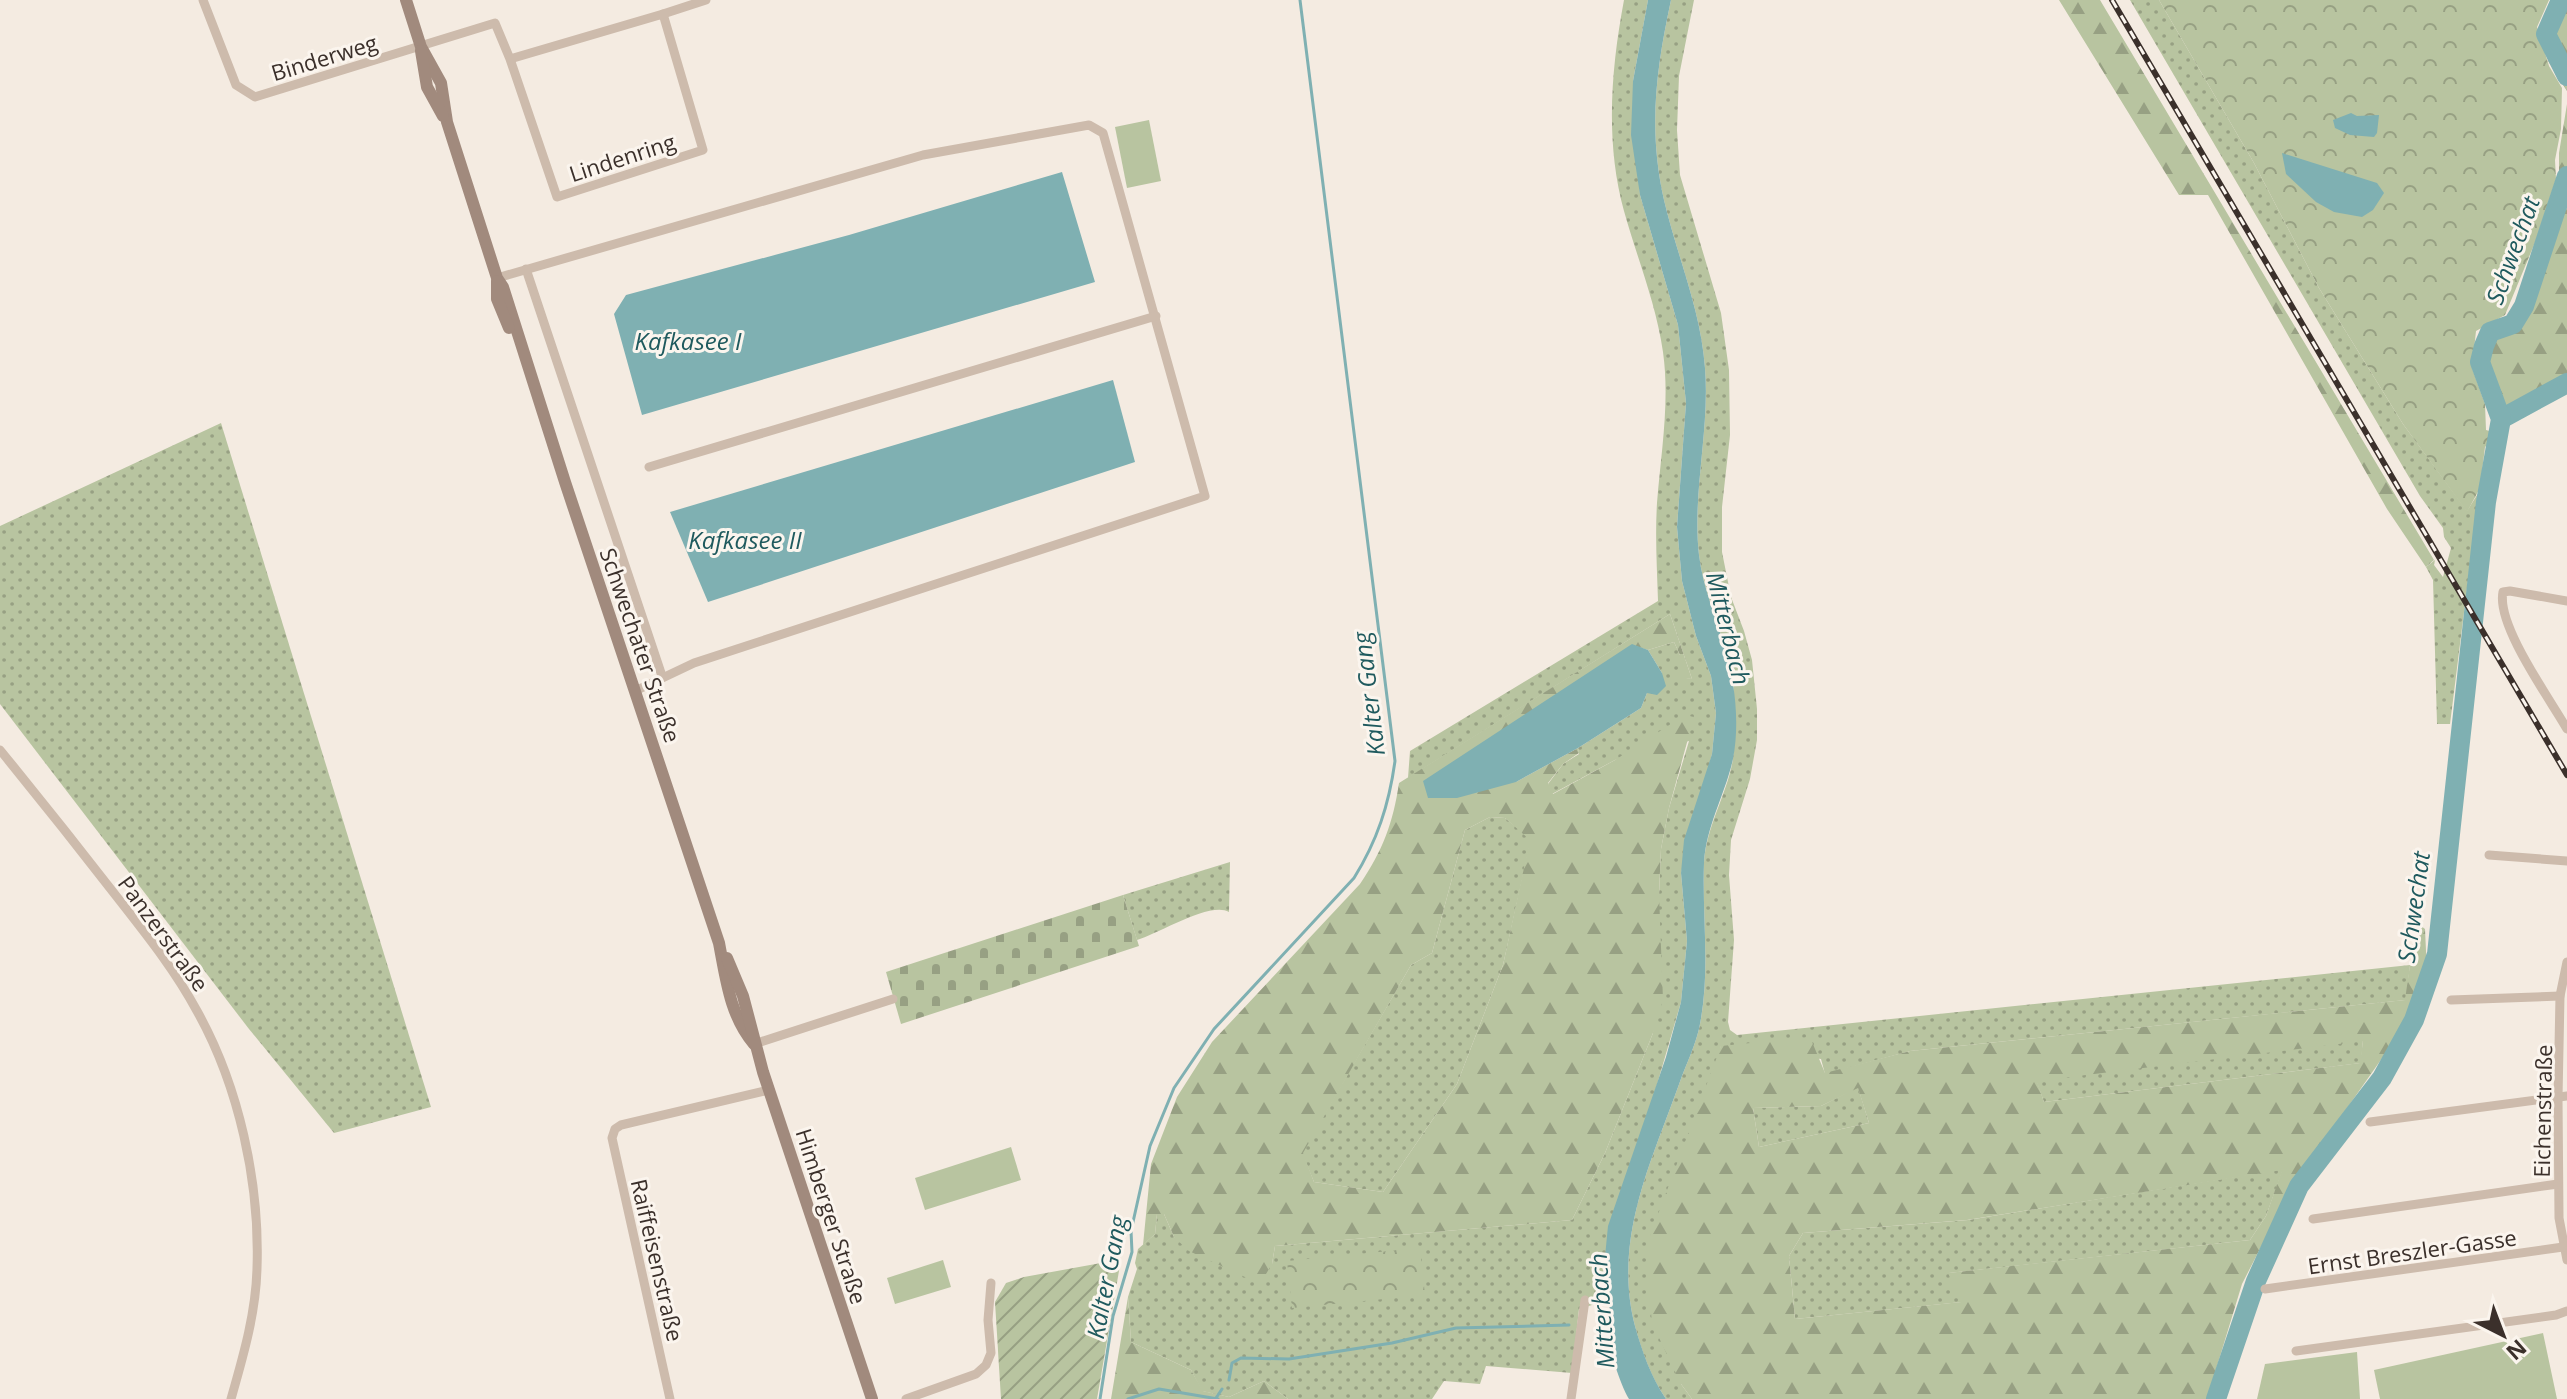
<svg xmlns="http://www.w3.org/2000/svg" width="2567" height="1399" viewBox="0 0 2567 1399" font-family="'Open Sans',sans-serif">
<defs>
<pattern id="grass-dots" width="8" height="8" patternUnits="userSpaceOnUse" patternTransform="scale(2)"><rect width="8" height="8" fill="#b8c4a0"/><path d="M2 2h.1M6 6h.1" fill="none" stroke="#97a083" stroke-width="1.8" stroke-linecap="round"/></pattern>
<pattern id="forest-firs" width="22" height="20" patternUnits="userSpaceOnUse" patternTransform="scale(2)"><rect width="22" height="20" fill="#b8c4a0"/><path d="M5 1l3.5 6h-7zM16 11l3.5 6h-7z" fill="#97a083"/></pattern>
<pattern id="cemetery-stones" width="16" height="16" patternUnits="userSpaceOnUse" patternTransform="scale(2)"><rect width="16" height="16" fill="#b8c4a0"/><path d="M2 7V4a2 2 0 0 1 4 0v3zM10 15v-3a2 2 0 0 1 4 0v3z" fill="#97a083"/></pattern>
<pattern id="park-crowns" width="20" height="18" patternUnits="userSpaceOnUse" patternTransform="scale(2)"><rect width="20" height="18" fill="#b8c4a0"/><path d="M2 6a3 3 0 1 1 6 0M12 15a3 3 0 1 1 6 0" fill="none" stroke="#97a083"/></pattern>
<pattern id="garden-furrows" width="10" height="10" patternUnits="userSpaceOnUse" patternTransform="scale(2)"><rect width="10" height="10" fill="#b8c4a0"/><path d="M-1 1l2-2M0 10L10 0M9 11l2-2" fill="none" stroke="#97a083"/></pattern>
</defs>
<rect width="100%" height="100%" fill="#f4ebe1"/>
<g fill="url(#grass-dots)">
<path d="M1624,0H1648L1633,81L1640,195L1678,325L1686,403L1677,527L1682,581L1696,636L1711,676L1716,713L1712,754L1681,873L1687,941L1681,1002L1604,1267L1608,1291L1592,1305L1579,1309L1572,1373L1486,1366L1480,1384L1444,1381L1432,1399H1288L1264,1381L1229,1397L1202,1391L1191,1370L1131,1342L1128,1297L1137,1269L1135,1263L1138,1249L1155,1234L1157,1214H1164L1174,1237L1272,1264L1275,1246L1572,1220L1605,1153L1653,1033L1661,849L1669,808L1689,741L1615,760L1552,794L1548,784L1563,764L1579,754L1578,748L1641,708L1647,693L1662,673L1648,650L1674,642L1680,655V677L1692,679L1670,614L1408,778L1410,751L1658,601C1657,568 1655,536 1657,503C1661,452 1670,402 1663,352C1656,303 1637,258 1624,211C1605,142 1611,69 1624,0Z"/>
<path d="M1671,0H1694L1679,76L1677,130L1680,175L1721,313L1729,370L1730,435L1722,507V552L1731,597L1744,631L1752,660L1757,709V740L1750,779L1731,840L1729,875L1734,940L1728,1022L1730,1030L1737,1035L2410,965L2406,1000L1910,1051L1825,1074L1821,1059L1721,1046L1681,1384L1692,1399H1666C1651,1377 1642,1352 1635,1326C1612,1237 1653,1159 1682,1076C1688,1061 1695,1045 1699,1029C1711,974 1702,919 1704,863C1706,826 1727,795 1733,759C1735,741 1735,690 1732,673C1723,632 1704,596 1699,555C1692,493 1710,430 1705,368C1701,310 1677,256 1664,200C1648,129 1656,70 1671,0Z"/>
<path d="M2130,0H2159L2254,163L2319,288L2403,424L2467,511L2479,492L2450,724H2437L2433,580L2426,567L2435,560L2434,565L2443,577L2451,548L2444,537L2443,528L2420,496Z"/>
<path d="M221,423L431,1107L334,1133L249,1029L0,704V526Z"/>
<path d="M1490,817L1505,818L1531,839L1503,965L1457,1084L1383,1192L1314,1182L1302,1153L1411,965L1432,953L1465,830Z"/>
<path d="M1230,862L1229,912C1210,901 1158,934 1137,940L1123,895Z"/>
<path d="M2363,1040L2361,1063L2044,1102L2036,1080Z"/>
<path d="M1858,1087L1869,1123L1759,1147L1753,1108L1821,1106Z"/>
<path d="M2283,1169L2266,1216L2250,1240L1949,1273L1962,1302L1795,1319L1789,1256L1803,1233L1968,1220Z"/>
</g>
<g fill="url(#forest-firs)" fill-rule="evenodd">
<path d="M2059,0H2100L2434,560L2426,567L2387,509L2208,195H2179Z"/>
<path d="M2553,0H2567V91L2548,61L2541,27Z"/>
<path d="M2567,104V380L2505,412L2483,362L2491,328L2511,315L2559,179V153Z"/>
<path d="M1670,614L1692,679L1680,678V655L1674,642L1648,650L1632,645L1516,782L1578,748L1579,753L1563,764L1548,783L1553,794L1615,760L1685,715L1694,717L1669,808L1661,849L1659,894L1663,1000L1653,1033L1605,1153L1572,1220L1275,1246L1272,1264L1260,1284L1189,1251L1174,1237L1164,1214H1157L1155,1234L1143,1245L1151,1164L1177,1097L1212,1042L1360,884C1383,850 1393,823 1399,783ZM1490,817L1505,818L1530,840L1503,965L1457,1084L1383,1192L1314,1182L1303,1153L1411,965L1432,953L1465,830Z"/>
<path d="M2416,922L2425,929L2427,973L2406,1024L2291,1188L2242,1284L2207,1399H1692L1681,1384L1652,1323L1645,1249L1721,1046L1810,1037L1825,1073L1910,1051L2405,1000ZM2363,1041L2360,1063L2044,1102L2037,1081ZM1858,1088L1869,1123L1759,1147L1753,1108L1821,1106ZM2282,1170L2266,1216L2250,1240L1948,1273L1961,1302L1795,1319L1789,1256L1803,1233L1967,1220Z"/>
<path d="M1128,1297L1131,1342L1191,1370L1203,1391L1229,1397L1264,1381L1288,1399H1111Z"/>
</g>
<path fill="url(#cemetery-stones)" d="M1123,895L1139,946L901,1024L886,972Z"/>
<g fill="url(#park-crowns)">
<path d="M2159,0H2549L2537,27L2549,66L2562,88L2561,129L2555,160L2556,179L2536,240L2505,315L2476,331L2472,368L2485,404L2486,430L2493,432L2492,439L2485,447L2480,488L2467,512L2403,424L2319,288L2254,163Z"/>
<path d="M1420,1248L1425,1295L1292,1308L1287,1261Z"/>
</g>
<path fill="url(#garden-furrows)" d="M1101,1263L1120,1265L1097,1399H1001L995,1302L1006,1283L1024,1277Z"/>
<g fill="#b8c4a0">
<path d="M1149,120L1161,181L1127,188L1115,127Z"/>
<path d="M1011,1147L1021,1180L925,1210L915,1178Z"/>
<path d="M943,1260L951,1287L895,1304L887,1278Z"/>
<path d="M2543,1333L2557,1399H2380L2374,1370Z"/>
<path d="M2357,1352L2360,1399H2257L2265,1364Z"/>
</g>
<g fill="#7fb0b2">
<path d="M1648,0H1671C1656,70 1648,129 1664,200C1677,256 1701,310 1705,368C1710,430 1692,493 1699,555C1703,588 1715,614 1724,645C1735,681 1740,722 1733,759C1725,795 1706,826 1704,863C1702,919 1711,973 1699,1029C1695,1045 1688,1061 1682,1076C1653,1159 1612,1237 1635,1326C1642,1351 1651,1377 1666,1399H1629C1619,1382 1601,1330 1610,1311L1604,1267L1608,1226L1666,1057L1681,1002L1687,941L1681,873L1684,840L1712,754L1716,713L1711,676L1696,636L1682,581L1677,527L1686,403L1678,325L1640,195L1631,135L1633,81Z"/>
<path d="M2351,113L2357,116L2379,115L2377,133L2374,137L2350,135L2335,128L2333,120Z"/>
<path d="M2282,153L2377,183L2384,193L2373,210L2362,217L2334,212L2316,202L2286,174Z"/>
<path d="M1062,172L1095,282L642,415L614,314L626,295L849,235Z"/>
<path d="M1113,380L1135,462L708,602L670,512Z"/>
<path d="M1632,644L1648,650L1662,673L1666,686L1657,695L1647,693L1641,708L1578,748L1516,782L1457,798H1428L1423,781Z"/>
</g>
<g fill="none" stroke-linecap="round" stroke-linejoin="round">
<g stroke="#7fb0b2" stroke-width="3">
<path d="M1600,1328L1611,1330"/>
<path d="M1229,1380L1232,1363L1241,1358L1289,1359L1392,1343L1456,1328L1569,1325"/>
<path d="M1216,1398L1222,1389"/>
<path d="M1100,1399L1113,1316L1132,1252L1131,1231L1150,1146L1174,1088L1214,1029L1354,878C1377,841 1389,805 1395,761L1300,0"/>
<path d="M1128,1399L1159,1389L1218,1399"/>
</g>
<g stroke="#7fb0b2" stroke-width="20">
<path d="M2561,0L2546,34L2567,76"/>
<path d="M2501,419L2567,383"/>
<path d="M2216,1399L2256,1281L2299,1186L2382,1078L2414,1020L2437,954L2486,502L2501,419L2480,362L2484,346L2490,332L2513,324L2524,306L2567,176"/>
</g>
<g stroke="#cdbbac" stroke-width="9">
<path d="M203,0L236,85L255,97L495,23L510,59L557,197L703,150L663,14L510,59"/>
<path d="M663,14L706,0"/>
<path d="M526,269L662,676"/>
<path d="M497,278L923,155L1089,125L1103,133L1205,496L694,663L635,691"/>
<path d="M649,467L1156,316"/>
<path d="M2567,601L2510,591L2503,592C2496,625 2550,699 2567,729"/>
<path d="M0,750C40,799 79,848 117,897C146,934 175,970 197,1011C239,1086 260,1183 257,1268C256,1313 243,1357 231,1399"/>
<path d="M2489,855L2567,861"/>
<path d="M2567,962L2560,996L2558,1098L2559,1218L2567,1260"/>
<path d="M2451,1000L2560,996"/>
<path d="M754,1044L893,999"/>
<path d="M2370,1122L2567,1096"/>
<path d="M2313,1219L2558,1184"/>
<path d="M2265,1289L2563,1247"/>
<path d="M2296,1351L2556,1315L2567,1311"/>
<path d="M670,1399L612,1138L615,1129L621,1125L769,1090"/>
<path d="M906,1399L976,1374L986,1365L991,1353L988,1320L991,1283"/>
<path d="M1571,1399L1585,1300"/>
</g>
<g stroke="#a18a7d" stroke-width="12">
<path d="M406,0L421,47L441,83L447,122L497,278L503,287L565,482L719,943C726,979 730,1016 754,1044"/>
<path d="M421,51L427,87L443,116"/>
<path d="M497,281V299L509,328"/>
<path d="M727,958L743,996L763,1072L872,1399"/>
</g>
<defs>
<path id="rail" d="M2112,0L2567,775"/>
</defs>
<use href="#rail" stroke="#3b302b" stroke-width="6"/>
<use href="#rail" stroke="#fbf5ee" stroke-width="3" stroke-dasharray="9" stroke-linecap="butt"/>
</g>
<g text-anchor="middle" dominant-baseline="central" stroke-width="6" stroke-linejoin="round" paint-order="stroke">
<g font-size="22" fill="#3b302b" stroke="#fbf5ee">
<text transform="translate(324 57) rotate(-17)">Binderweg</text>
<text transform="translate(622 157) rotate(-18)">Lindenring</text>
<text transform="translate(641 645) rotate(71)">Schwechater Straße</text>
<text transform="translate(164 933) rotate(54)">Panzerstraße</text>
<text transform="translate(2542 1111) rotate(-89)">Eichenstraße</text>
<text transform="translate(832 1216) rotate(72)">Himberger Straße</text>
<text transform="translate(2412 1251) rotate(-8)">Ernst Breszler-Gasse</text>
<text transform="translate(658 1260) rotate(77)">Raiffeisenstraße</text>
</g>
<g font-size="24" font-style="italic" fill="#1f5a5e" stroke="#fbf5ee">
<text transform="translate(2512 250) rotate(-70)">Schwechat</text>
<text x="688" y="340">Kafkasee I</text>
<text x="745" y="539">Kafkasee II</text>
<text transform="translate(1729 628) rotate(76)">Mitterbach</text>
<text transform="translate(1368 694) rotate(-97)">Kalter Gang</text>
<text transform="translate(2413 907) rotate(-82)">Schwechat</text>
<text transform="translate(1106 1277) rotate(-79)">Kalter Gang</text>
<text transform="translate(1601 1311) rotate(-94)">Mitterbach</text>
</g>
</g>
<g transform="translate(2503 1335) rotate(138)" stroke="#fbf5ee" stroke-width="6" paint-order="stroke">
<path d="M0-6L14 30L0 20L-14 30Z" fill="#3b302b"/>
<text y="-12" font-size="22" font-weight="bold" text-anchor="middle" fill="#3b302b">N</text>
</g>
</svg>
